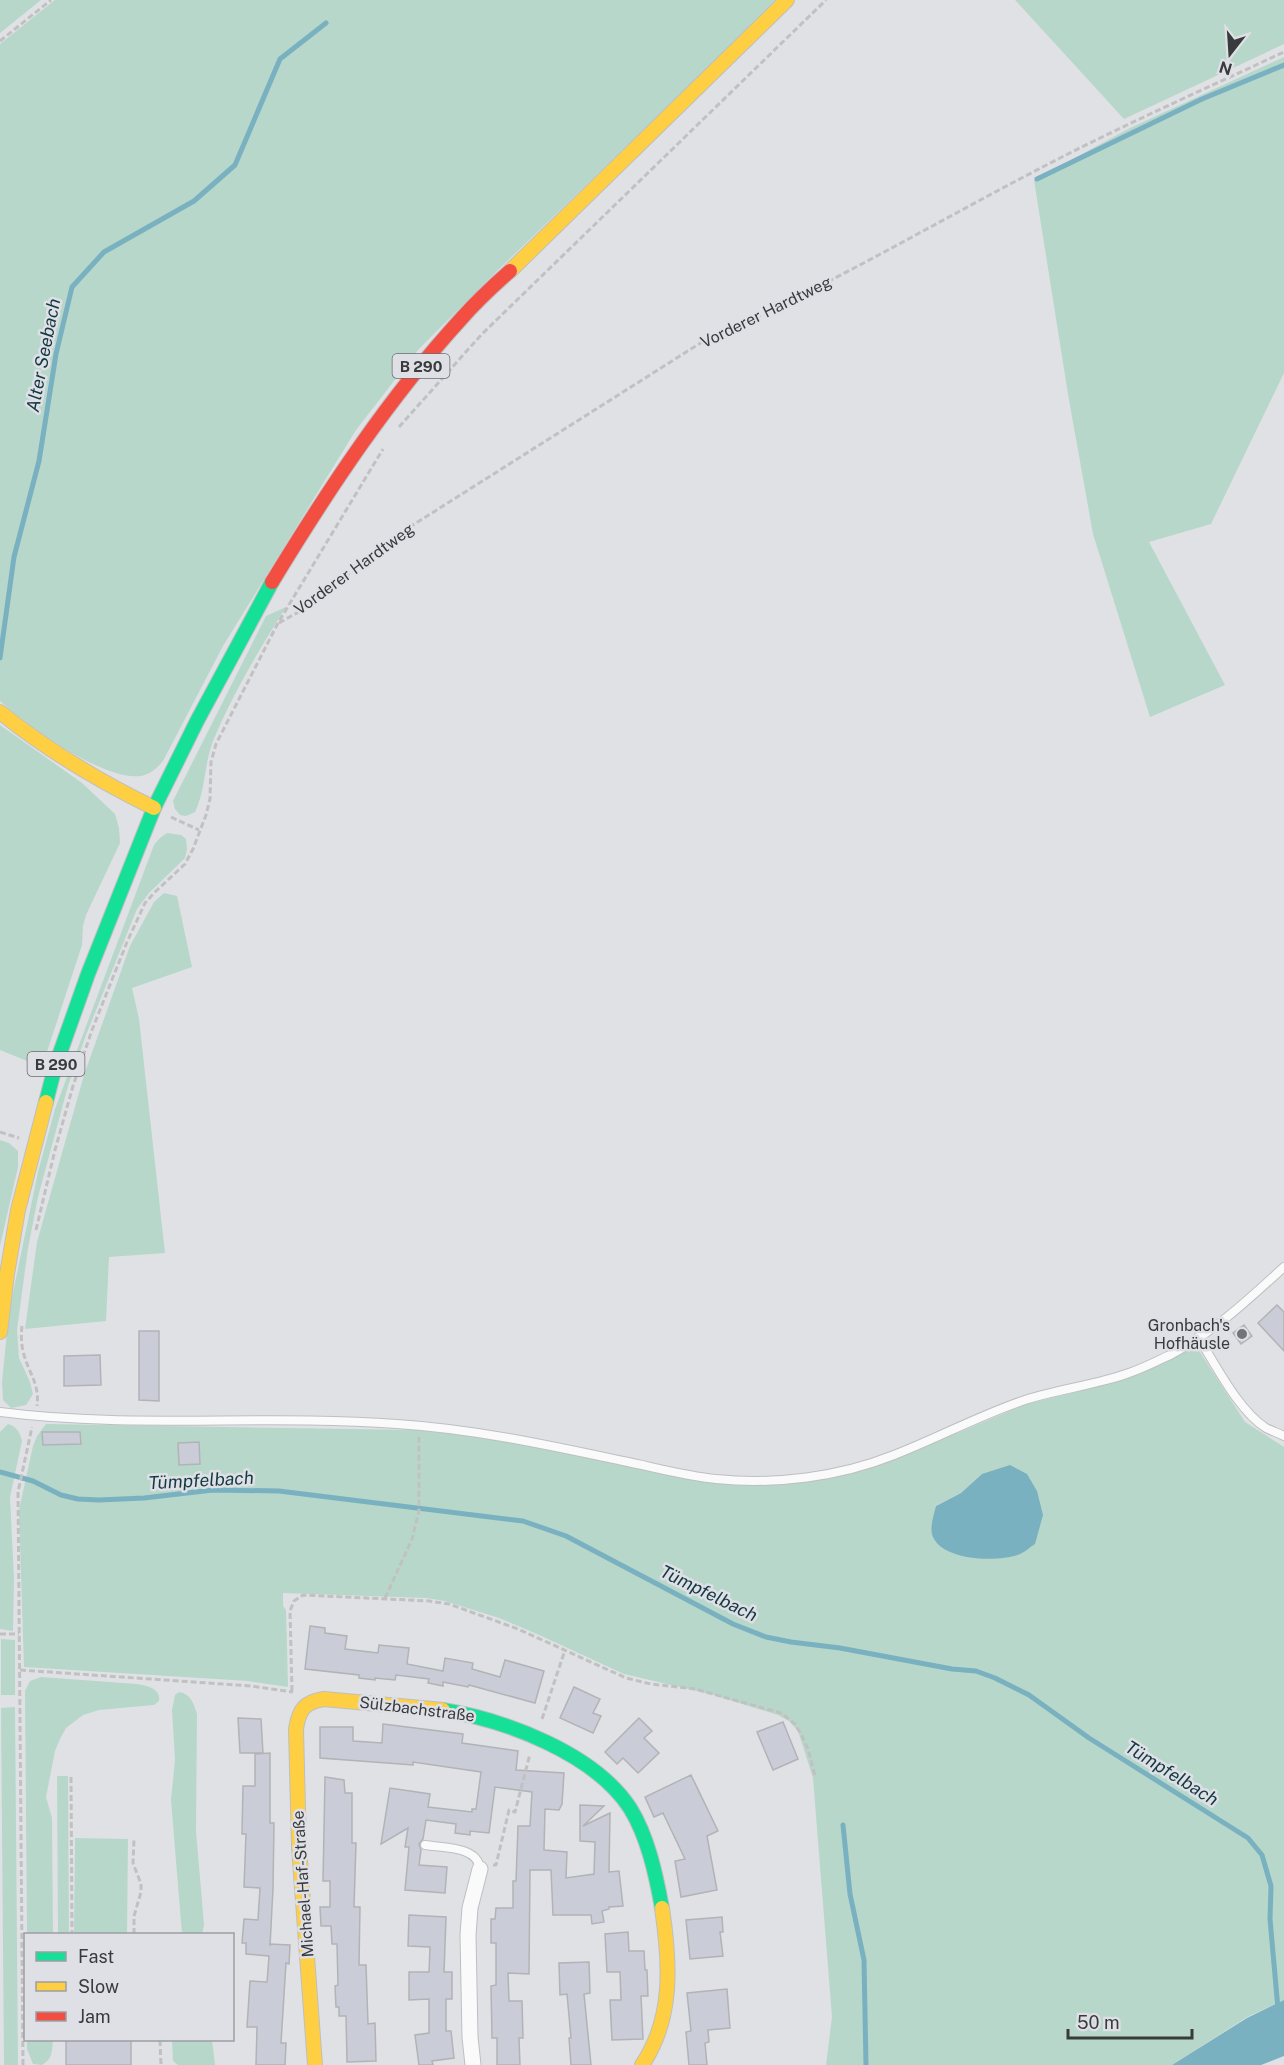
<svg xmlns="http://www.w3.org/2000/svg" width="1284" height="2065" viewBox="0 0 1284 2065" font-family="'Public Sans',sans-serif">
<rect width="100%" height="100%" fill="#e0e1e5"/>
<g fill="#b7d7ca" fill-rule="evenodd">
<path d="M0,0H41L0,33Z"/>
<path d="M55,0H778L499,269L418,350L356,430L223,646L163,761C157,768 151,774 141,776C102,781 29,726 0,701V44Z"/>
<path d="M1015,0H1284V44L1124,119Z"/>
<path d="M1284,57V373L1211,524L1149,542L1225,685L1150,717L1093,534L1068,394L1034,180L1130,128Z"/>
<path d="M286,607C259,650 233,693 213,741C204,764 206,789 195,812L186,816L180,815L175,809L173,801L266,616Z"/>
<path d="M0,725L82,783L115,814L119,828L120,843L86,915L83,926L82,945L42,1067L0,1050Z"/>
<path d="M167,833L181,835L186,839L187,849L185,858L149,893L137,909L86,1035L68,1086L38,1197L28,1248L17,1330L19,1358L30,1382L33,1394L26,1405L11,1408L3,1400L2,1382L9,1312L38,1172L55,1109L154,845L160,838Z"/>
<path d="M164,893L177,896L192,967L132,988L139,1019L165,1253L109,1257L106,1321L25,1329L37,1242L84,1075L130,946L154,902Z"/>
<path d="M0,1140L9,1143L18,1151V1167L0,1246Z"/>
<path d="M1196,1346L1245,1422L1284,1447V2000L1247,2017L1172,2065H826L832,2017L813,1778L798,1731L789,1721L778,1715L710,1694L624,1674L537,1634L499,1618L445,1601L426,1598L283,1593V1606L286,1610L288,1687L248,1681L24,1667L19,1510L33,1446L37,1436L46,1424L415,1430L489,1438L716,1481L770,1484L835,1477L898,1458L1026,1404L1080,1391ZM982,1474L1019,1554L935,1506L961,1493Z"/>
<path d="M8,1424C16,1426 20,1432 22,1441L10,1497L14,1578L13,1631L0,1629V1432Z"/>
<path d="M1,1639L15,1640V1695H1Z"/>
<path d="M41,1677L137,1684C147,1686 161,1688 159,1701L154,1705L99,1710L83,1715L66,1728L60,1739L55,1751L46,1797L52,1818L53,1934H27L25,1691L30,1681Z"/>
<path d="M179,1692C191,1694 194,1704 197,1714L196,1831L204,1925L202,1934H182L171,1800L175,1760L172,1710L175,1695Z"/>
<path d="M15,1707L18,2065H4L1,1708Z"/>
<path d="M57,1776H68L69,1934H58Z"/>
<path d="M75,1838L128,1839L127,1934H74Z"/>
<path d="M27,2040H53C52,2050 53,2059 42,2065L33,2064L27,2049Z"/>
<path d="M172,2040H212L215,2065H178L173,2061Z"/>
</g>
<g fill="#79b1c0">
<path d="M1010,1465L1027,1474L1037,1491L1043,1515L1035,1544C1030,1547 1025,1552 1020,1554C998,1563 939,1561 932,1534C930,1526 934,1514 936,1506L961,1493L982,1474Z"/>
<path d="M1284,2000V2056L1261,2065H1172L1247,2018Z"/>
</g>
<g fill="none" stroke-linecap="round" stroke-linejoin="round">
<g stroke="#79b1c0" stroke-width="5">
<path d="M1037,179L1202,99L1284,65"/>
<path d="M0,658L14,557L39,461L56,354L72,287L104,252L194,201L235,165L280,59L326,23"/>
<path d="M0,1472L33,1481L61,1495L78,1499L99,1500L144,1498L213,1490L279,1491L523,1521L566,1536L733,1624L766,1637L791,1642L840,1648L952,1669L976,1671L995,1678L1029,1695L1089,1738L1248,1838L1262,1855L1271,1886L1270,1919L1278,2009"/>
<path d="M843,1825L850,1894L864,1960L866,2065"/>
</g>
</g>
<g fill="#caccd8" stroke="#b2b3b6" stroke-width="1.5">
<path d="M1277,1305L1284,1312V1351L1258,1323Z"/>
<path d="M1244,1325L1252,1336L1241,1344L1233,1333Z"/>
<path d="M139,1331H159V1401L139,1400Z"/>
<path d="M100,1355L101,1385L64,1386V1356Z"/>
<path d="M42,1432H80L81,1444L43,1445Z"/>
<path d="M199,1442L200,1464L179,1465L178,1443Z"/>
<path d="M310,1626L325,1628V1633L347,1636L345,1649L378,1653L379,1645L409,1648L407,1664L443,1671L445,1658L473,1663L472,1669L500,1677L505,1660L544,1671L535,1703L469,1685L468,1687L443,1682V1686L428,1683L429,1679L396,1675L395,1680L375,1678V1680L359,1678V1675L305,1669Z"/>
<path d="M574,1687L600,1699L593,1713L601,1716L593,1733L560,1718Z"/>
<path d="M238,1718L261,1719L263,1753H240Z"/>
<path d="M639,1718L652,1731L644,1738L659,1753L638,1773L623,1758L617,1764L605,1752Z"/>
<path d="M783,1722L798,1759L773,1770L757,1732Z"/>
<path d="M383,1724L463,1734L462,1743L518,1751L516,1770L564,1773L562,1804L559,1810L545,1809L544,1850L567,1852L566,1878L594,1874L595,1842L580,1841V1805L604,1806L583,1826L610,1813L609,1872L619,1871L623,1906L609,1907V1909L602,1911L604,1922L592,1924L591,1915H553L551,1870H530L529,1974L508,1973L509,2001H522L523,2038H519L520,2065H497V2038H492L491,1986L496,1985V1943H491V1919H495L496,1908H513V1881H516L518,1826H530L532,1792L495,1787L489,1833L470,1831V1835L455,1833L456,1824L426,1820L423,1839L419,1844L421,1850L419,1865L447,1867L445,1893L405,1890L409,1847H405L408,1828L381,1844L390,1788L430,1794L428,1807L472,1812V1809H476L481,1772L413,1762V1765L320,1758V1727H353V1741L382,1743Z"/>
<path d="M270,1753V1823H274L273,1888L270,1946V1944L290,1945L289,1964L286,1963L281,2043H286L285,2065H256L257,2027H247L250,1981L267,1982L269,1956L246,1954V1943H242L244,1919L258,1920L260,1888L244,1887L246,1834H242L243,1786H255V1754Z"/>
<path d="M691,1775L718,1831L707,1836L717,1890L681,1897L675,1861L685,1859L663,1813L654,1817L645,1797Z"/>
<path d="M325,1777L344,1780L345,1793H352V1843H356L354,1907H360L359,1965H366L368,2024L375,2023L376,2061L347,2062L346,2016H339V2007H336L335,1986L338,1985L337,1944H332L331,1926H321L320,1907H330V1881H323Z"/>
<path d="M409,1915L446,1917L444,1972H452V1999H446V2031H451L454,2058L432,2061L433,2065H419L415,2035L429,2033V1999L409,2000V1972H429L430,1947L408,1946Z"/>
<path d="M722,1917L723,1932H720L723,1956L690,1959L686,1920Z"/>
<path d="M628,1932L629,1951H644L645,1970H647L648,1996H641L643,2039L612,2040L610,2000H621L620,1972H607L605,1934Z"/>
<path d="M589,1962L590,1993L584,1994L591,2065H571L569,2038H571L567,1994L560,1995L559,1963Z"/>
<path d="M727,1989L730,2028L708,2030L709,2042L705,2043L707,2065H689L686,2032L691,2031L687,1993Z"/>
<rect x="66" y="2040" width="65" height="25"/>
</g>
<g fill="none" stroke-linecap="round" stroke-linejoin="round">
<defs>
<g id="lane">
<path d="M1198,1337C1216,1365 1238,1410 1266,1428C1272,1431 1278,1433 1284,1436"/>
<path d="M0,1412C132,1429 265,1414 397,1424C474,1429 548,1445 623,1461C653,1467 685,1476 716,1479C775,1485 839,1477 894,1455C938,1438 980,1415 1025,1400C1059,1389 1096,1385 1129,1373C1144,1368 1159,1360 1172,1354C1214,1332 1249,1299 1284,1267"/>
<path d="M425,1845C443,1848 478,1846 480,1869"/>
</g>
<path id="street" d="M473,2065L470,2037L468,1935L470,1908L480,1869"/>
<g id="fast">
<path d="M46,1102L55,1067L88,974L154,808L197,721L272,582"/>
<path d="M443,1710C505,1720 594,1753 630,1808C648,1837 656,1875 662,1908"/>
</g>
<g id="slow">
<path d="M510,271L787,0"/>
<path d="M0,712C48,751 99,781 154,808"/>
<path d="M0,1332L7,1274L18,1210L46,1102"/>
<path d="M315,2065L299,1847L296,1729C299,1710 304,1702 324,1699L443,1710"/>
<path d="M642,2065C674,2018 670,1962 662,1908"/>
</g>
<path id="jam" d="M272,582C328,490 388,399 461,319C476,302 493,286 510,271"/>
</defs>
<use href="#lane" stroke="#bebfc2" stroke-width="10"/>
<use href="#street" stroke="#bebfc2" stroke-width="17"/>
<use href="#fast" stroke="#bebfc2" stroke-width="16"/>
<use href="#slow" stroke="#bebfc2" stroke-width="16"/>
<use href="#jam" stroke="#bebfc2" stroke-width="16"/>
<g stroke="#c1c1c2" stroke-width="3" stroke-dasharray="6 3" stroke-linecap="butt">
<path d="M0,41L51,0"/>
<path d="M399,427L481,335L826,0"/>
<path d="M279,623L309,606L394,537L702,342C827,288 944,217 1066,155C1137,119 1211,86 1284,52"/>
<path d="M171,817L199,830"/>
<path d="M0,1132L19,1138"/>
<path d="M36,1230L55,1150L73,1086L92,1030L127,942L145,903L155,892L185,864L193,849L206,815L210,799L211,762L216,744L278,623L383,449"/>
<path d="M22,1326C21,1335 21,1345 24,1355C29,1373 40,1385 37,1406"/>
<path d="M385,1598L412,1539L419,1511V1436"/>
<path d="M0,1634H19"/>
<path d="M20,1670L251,1686L293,1692"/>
<path d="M292,1691L290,1611L294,1601L303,1595L429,1601L449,1604L518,1629L626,1678L651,1684L695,1689L781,1713L795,1724L802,1736L808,1749L815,1776"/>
<path d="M542,1719L565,1650"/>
<path d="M71,1777L72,1934"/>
<path d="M493,1865H496L509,1810L515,1812L530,1754"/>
<path d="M134,1934V1916L141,1892V1884L133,1863L134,1839"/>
<path d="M160,2040L161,2065"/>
<path d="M23,2065L18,1492L32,1427"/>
</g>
<use href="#lane" stroke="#fafafb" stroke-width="8"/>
<use href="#street" stroke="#fafafb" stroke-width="15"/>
<use href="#fast" stroke="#16e098" stroke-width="14"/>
<use href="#slow" stroke="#ffcf43" stroke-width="14"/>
<use href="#jam" stroke="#f24e42" stroke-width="14"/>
</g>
<circle fill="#737477" stroke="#dfe0e6" stroke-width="2" cx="1242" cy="1334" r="6"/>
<g text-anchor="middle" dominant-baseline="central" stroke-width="5" stroke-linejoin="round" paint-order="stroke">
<g fill="#dfe0e6" stroke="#6b6c6f" stroke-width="1.5">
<rect x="392.5" y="354" width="57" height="24" rx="4.5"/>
<rect x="27.5" y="1052" width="57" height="24" rx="4.5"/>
</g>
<g font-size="15" font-weight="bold" fill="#393a3c">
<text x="421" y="366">B 290</text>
<text x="56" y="1064">B 290</text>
</g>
<g font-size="16" fill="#393a3c" stroke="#dfe0e6">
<text transform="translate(766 312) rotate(-26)">Vorderer Hardtweg</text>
<text transform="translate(354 569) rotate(-36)">Vorderer Hardtweg</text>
<text transform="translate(417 1709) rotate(7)">Sülzbachstraße</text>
<text transform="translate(303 1884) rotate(-94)">Michael-Haf-Straße</text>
</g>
<g font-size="16" fill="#393a3c" stroke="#dfe0e6" text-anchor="end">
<text x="1230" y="1325">Gronbach's<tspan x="1230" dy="18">Hofhäusle</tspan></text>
</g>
<g font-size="18" font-style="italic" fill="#133942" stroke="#dfe0e6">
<text transform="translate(43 355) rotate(-79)">Alter Seebach</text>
<text transform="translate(201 1480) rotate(-3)">Tümpfelbach</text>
<text transform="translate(709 1593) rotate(26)">Tümpfelbach</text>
<text transform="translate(1172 1773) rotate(32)">Tümpfelbach</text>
</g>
</g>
<rect x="24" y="1933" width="210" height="108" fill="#dfe0e6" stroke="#9d9ea2" stroke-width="1.5"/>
<rect x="36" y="1952" width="30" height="9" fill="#16e098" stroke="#9d9ea2" stroke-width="1.5"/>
<text x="78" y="1963" font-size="18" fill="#393a3c">Fast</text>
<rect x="36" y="1982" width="30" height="9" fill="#ffcf43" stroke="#9d9ea2" stroke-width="1.5"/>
<text x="78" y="1993" font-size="18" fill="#393a3c">Slow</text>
<rect x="36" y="2012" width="30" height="9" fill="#f24e42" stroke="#9d9ea2" stroke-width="1.5"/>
<text x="78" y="2023" font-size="18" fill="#393a3c">Jam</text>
<g transform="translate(1230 54) rotate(197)" stroke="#dfe0e6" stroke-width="4.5" paint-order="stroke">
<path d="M0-4.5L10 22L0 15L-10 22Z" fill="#393a3c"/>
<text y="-9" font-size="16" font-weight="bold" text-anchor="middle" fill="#393a3c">N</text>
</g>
<path d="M1068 2029v9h124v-9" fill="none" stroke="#393a3c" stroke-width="3"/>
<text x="1077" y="2029" font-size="18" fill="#393a3c" stroke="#dfe0e6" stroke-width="4.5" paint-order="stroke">50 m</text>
</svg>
